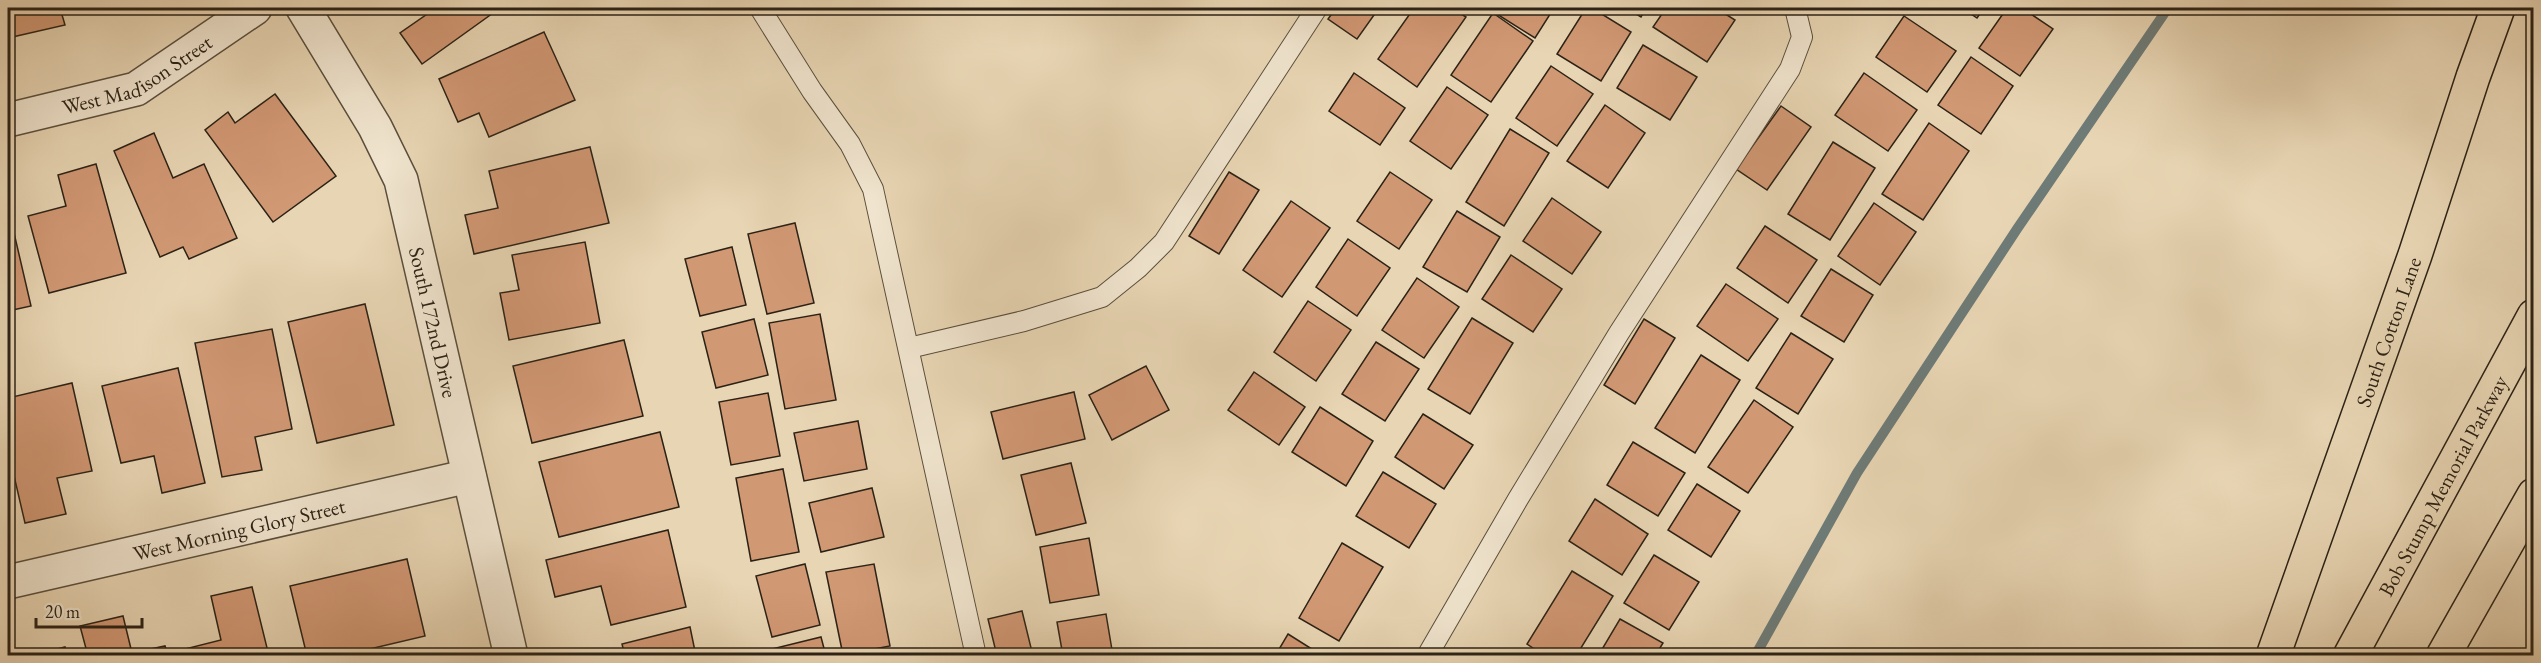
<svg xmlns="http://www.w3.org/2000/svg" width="2541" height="663" viewBox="0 0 2541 663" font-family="'EB Garamond',serif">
<rect width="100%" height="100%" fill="#e8d5b3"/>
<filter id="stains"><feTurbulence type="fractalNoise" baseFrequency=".00333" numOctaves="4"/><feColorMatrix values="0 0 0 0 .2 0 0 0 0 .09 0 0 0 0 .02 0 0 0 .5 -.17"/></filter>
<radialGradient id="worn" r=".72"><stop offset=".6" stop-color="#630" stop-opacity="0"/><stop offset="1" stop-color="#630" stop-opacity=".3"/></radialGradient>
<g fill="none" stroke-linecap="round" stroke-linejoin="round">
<path stroke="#6e7b77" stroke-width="10" d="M1755,656L1857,473L2017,229L2168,8"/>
</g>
<g fill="#d19874" stroke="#2b2216" stroke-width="1.5">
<path d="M8,8H60L65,25L8,38Z"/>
<path d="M436,8H500L422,64L400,33Z"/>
<path d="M1336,8H1379L1357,39L1328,19Z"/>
<path d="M1414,8H1452L1466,17L1417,87L1378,59Z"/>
<path d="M1494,8H1554L1535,38L1492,11Z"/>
<path d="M1586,8H1592L1631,32L1601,81L1557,54Z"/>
<path d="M1626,8H1646L1641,17Z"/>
<path d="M1666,8H1716L1735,20L1707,62L1653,27Z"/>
<path d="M1962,8H1984L1977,18Z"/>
<path d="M2007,8H2022L2053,29L2020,76L1979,48Z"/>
<path d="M1493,13L1533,41L1491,102L1451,75Z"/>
<path d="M1904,16L1956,51L1927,92L1876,57Z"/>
<path d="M544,32L575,100L489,137L479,113L458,122L439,79Z"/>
<path d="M1643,45L1697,77L1670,120L1617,88Z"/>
<path d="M1971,57L2013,86L1981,134L1938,105Z"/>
<path d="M1551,66L1593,94L1557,146L1516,118Z"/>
<path d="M1354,73L1405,108L1380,145L1329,111Z"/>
<path d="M1864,73L1917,110L1888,151L1835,115Z"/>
<path d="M1447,87L1488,115L1451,169L1410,141Z"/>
<path d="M275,94L336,176L273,222L205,130L228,112L235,123Z"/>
<path d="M1605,105L1645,133L1608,188L1567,161Z"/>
<path d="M1781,106L1811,127L1767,190L1736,169Z"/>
<path d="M1929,123L1969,151L1923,220L1882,194Z"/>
<path d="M1510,129L1549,153L1504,226L1466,202Z"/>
<path d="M154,133L173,178L204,164L237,238L189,259L183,247L160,257L114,151Z"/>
<path d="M1833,142L1875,168L1830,240L1788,214Z"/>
<path d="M590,147L609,223L474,254L465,215L498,208L489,171Z"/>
<path d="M96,164L126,273L49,293L28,216L66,206L58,175Z"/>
<path d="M1229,172L1259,190L1219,254L1189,236Z"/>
<path d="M1390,172L1432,200L1399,249L1357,221Z"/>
<path d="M1552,198L1601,232L1572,274L1523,241Z"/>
<path d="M1291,201L1330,228L1282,297L1243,270Z"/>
<path d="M1874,203L1916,232L1880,285L1838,256Z"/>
<path d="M8,207L31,306L8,311Z"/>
<path d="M1457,211L1500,237L1467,292L1423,267Z"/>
<path d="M795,223L814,303L767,314L748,234Z"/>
<path d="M1765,226L1817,260L1788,303L1737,268Z"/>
<path d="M1348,239L1390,268L1357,316L1316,287Z"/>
<path d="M585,242L600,323L509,340L500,293L519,290L512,255Z"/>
<path d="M732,247L746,305L700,316L685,259Z"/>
<path d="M1511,255L1562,289L1533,332L1482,299Z"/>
<path d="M1831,269L1873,295L1844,342L1801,316Z"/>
<path d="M1417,278L1459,307L1424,358L1382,330Z"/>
<path d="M1726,284L1778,319L1748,361L1697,326Z"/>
<path d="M1308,301L1351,330L1316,381L1274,352Z"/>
<path d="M365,304L394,425L317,443L288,322Z"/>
<path d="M820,314L836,400L785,409L769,323Z"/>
<path d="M1472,318L1513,343L1470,414L1428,389Z"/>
<path d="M754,319L768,375L716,388L702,332Z"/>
<path d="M1644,319L1675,338L1635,404L1604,385Z"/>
<path d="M272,329L292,429L255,437L262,470L222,477L195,343Z"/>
<path d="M1791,333L1833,359L1798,414L1756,388Z"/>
<path d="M624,340L643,416L532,443L513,366Z"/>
<path d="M1376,342L1419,369L1385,421L1342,394Z"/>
<path d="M1701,355L1740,380L1695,453L1655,428Z"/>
<path d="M1146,366L1169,410L1112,440L1089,395Z"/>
<path d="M178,368L205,483L162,493L154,456L121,463L102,386Z"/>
<path d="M1254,372L1305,407L1279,445L1228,410Z"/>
<path d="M72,383L92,471L57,478L66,514L25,523L8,450V398Z"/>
<path d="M1074,392L1085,439L1003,459L991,412Z"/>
<path d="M768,393L780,456L731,465L719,402Z"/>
<path d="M1754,400L1793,427L1748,493L1708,467Z"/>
<path d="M1320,407L1373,441L1346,486L1292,452Z"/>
<path d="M1423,414L1473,445L1444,489L1395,457Z"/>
<path d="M858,421L867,469L804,481L794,433Z"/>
<path d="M660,432L679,507L559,537L539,462Z"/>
<path d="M1633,442L1685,473L1658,516L1607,485Z"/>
<path d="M1071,463L1086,523L1036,535L1021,475Z"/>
<path d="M783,469L799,552L751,561L736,478Z"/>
<path d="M1383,472L1436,504L1409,548L1356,516Z"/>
<path d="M1697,484L1740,511L1711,557L1668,530Z"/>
<path d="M872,488L884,537L821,552L809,503Z"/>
<path d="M1595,499L1648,534L1622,575L1569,541Z"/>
<path d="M668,530L686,607L611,625L601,586L555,597L546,560Z"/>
<path d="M1089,538L1099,595L1050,603L1040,547Z"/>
<path d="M1342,543L1383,567L1339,641L1299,618Z"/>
<path d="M1654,555L1699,582L1669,630L1624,603Z"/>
<path d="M407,559L425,636L340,656H307L290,586Z"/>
<path d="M805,564L820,625L772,637L756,576Z"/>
<path d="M874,564L890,646L843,655L826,572Z"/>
<path d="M1572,571L1613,596L1576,656H1545L1527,644Z"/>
<path d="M252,587L269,656H186L185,649L221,640L211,596Z"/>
<path d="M1022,611L1033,656H997L988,619Z"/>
<path d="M1106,614L1113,656H1063L1057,622Z"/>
<path d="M123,616L132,653L165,646L168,656H88L80,626Z"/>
<path d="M1620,619L1663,643L1655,656H1598Z"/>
<path d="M690,627L696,656H625L622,644Z"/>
<path d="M1288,634L1323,656H1275Z"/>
<path d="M821,637L826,656H774L772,649Z"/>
<path d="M65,647L67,656H30Z"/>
</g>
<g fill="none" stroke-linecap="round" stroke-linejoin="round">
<defs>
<g id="lane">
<path d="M760,8L812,91L850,144L873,189L976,656"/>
<path d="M909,348L1024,321L1102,297L1138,268L1164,242L1317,8"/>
<path d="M1427,656L1518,499L1619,333L1790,69L1802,37L1795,8"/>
</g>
<g id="street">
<path id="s1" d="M303,8L375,127L401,180L511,656"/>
<path id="s2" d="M8,120L136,89L255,8"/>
<path id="s3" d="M8,582L469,476"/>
</g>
<g id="primary">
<path id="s4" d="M2273,656L2415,255L2473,77L2498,8"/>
</g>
<g id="highway">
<path id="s5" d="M2350,656L2534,316"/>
<path d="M2443,656L2534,495"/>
</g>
</defs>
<use href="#lane" stroke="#5a4f3d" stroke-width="22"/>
<use href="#street" stroke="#5a4f3d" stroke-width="36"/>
<use href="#primary" stroke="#2b2216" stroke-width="36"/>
<use href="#highway" stroke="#2b2216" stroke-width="36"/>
<use href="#lane" stroke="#f0e4ce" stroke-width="20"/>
<use href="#street" stroke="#f0e4ce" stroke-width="33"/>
<use href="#primary" stroke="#e8d5b3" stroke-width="33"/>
<use href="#highway" stroke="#e8d5b3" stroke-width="33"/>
</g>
<g text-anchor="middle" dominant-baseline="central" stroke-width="4.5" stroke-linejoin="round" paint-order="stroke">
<g font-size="21" fill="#2b2216" stroke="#f0e4ce">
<text stroke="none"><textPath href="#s2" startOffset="138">West Madison Street</textPath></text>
<text stroke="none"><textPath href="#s1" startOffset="344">South 172nd Drive</textPath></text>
<text stroke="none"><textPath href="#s4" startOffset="344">South Cotton Lane</textPath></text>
<text stroke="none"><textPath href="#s5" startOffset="194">Bob Stump Memorial Parkway</textPath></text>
<text stroke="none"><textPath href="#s3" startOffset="237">West Morning Glory Street</textPath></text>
</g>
</g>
<rect width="2541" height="663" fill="none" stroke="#e8d5b3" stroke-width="30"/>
<rect x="9" y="9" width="2523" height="645" fill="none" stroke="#2b2216" stroke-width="3"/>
<rect x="15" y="15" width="2511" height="633" fill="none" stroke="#2b2216" stroke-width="1.5"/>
<path d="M36 618v9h106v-9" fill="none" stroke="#2b2216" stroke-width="3"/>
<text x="45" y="618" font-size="18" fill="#2b2216" stroke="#f0e4ce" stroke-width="4.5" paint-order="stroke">20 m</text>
<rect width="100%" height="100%" filter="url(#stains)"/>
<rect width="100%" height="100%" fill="url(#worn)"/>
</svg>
